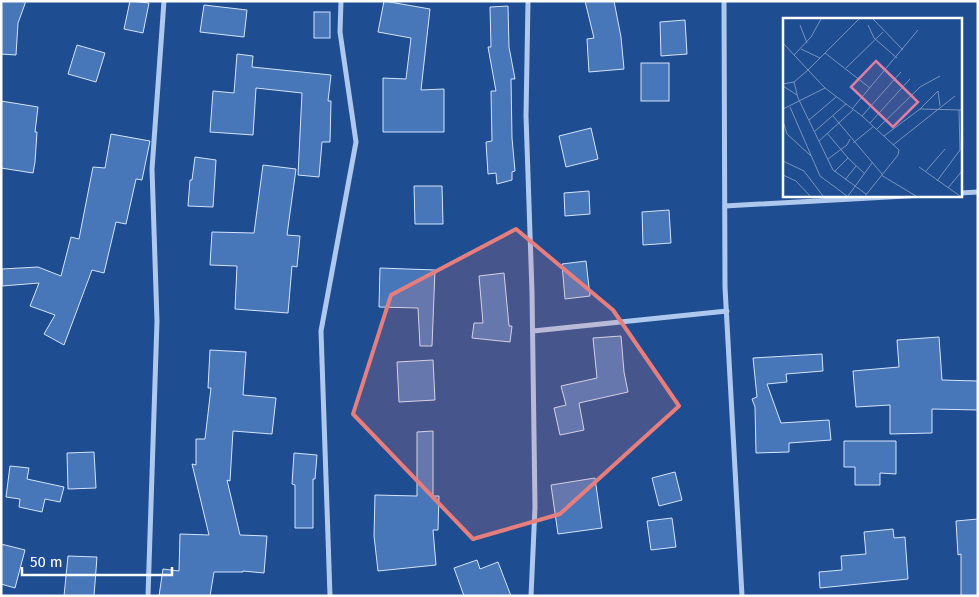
<svg xmlns="http://www.w3.org/2000/svg" width="979" height="597" viewBox="0 0 979 597" font-family="'Fira Sans',sans-serif">
<rect width="100%" height="100%" fill="#1e4d91"/>
<g fill="#4776b9" stroke="#d5e4fa">
<path d="M1,1H26L18,23L16,55L1,54Z"/>
<path d="M130,1L149,3L143,33L124,29Z"/>
<path d="M384,1L430,9L421,90L444,89V132H383V78L406,79L411,38L378,32Z"/>
<path d="M585,1H614L621,37L624,69L589,72L587,39L594,38Z"/>
<path d="M204,5L247,10L244,37L200,32Z"/>
<path d="M508,6L509,47L515,79H511L512,138L515,171L512,172V180L497,184L496,173L488,174L486,142L492,141L491,91H496L488,47H491L490,7Z"/>
<rect x="314" y="12" width="16" height="26"/>
<path d="M685,20L687,54L661,56L660,22Z"/>
<path d="M77,45L105,53L96,82L68,74Z"/>
<path d="M237,54L253,56L252,67L331,75L328,101H331L330,142H322L319,177L298,175L302,93L256,88L253,135L210,132L213,91L234,93Z"/>
<rect x="641" y="63" width="28" height="38"/>
<path d="M1,101L38,107L35,132H37L35,162L33,173L1,168Z"/>
<path d="M591,128L598,159L566,167L559,136Z"/>
<path d="M111,134L150,141L142,180L136,179L126,224L116,222L104,273L92,270L64,345L44,334L55,315L30,306L39,283L2,286V269L38,267L61,276L71,237L79,239L93,167L105,168Z"/>
<path d="M195,157L216,160L213,207L188,206L190,180H192Z"/>
<path d="M263,165L296,169L287,235L300,236L297,267L292,266L288,313L235,309L237,266L210,265L212,232L254,233Z"/>
<path d="M414,186H442L443,224H415Z"/>
<path d="M589,191L590,214L565,216L564,193Z"/>
<path d="M669,210L671,243L643,245L642,212Z"/>
<path d="M586,261L590,296L565,299L562,264Z"/>
<path d="M380,268L435,270L432,346H420L418,308L379,307Z"/>
<path d="M504,273L509,326H512L510,342L472,338L474,323H483L479,276Z"/>
<path d="M621,336L624,372L628,392L579,403L584,430L560,435L554,408L566,405L561,386L597,378L593,338Z"/>
<path d="M939,337L942,380L978,381V410L932,409V433L890,434V405L856,407L853,371L899,367L897,340Z"/>
<path d="M210,350L246,352L243,395L276,398L272,434L233,431L230,481L227,480L240,535L267,536L264,573L243,571V572H214L210,596H159L163,569L179,571L180,534L209,535L192,464L196,465V439H205L211,388H208Z"/>
<path d="M822,354L823,371L786,374L787,382L767,384L781,423L829,420L831,440L789,443V452L756,453L755,407L752,399L757,397L753,358Z"/>
<path d="M433,360L435,400L399,402L397,362Z"/>
<path d="M433,431V496H439L438,530H433L436,565L378,571L374,536L375,495L417,496V432Z"/>
<path d="M844,441H896V474L880,473V485H855V467H844Z"/>
<path d="M94,452L96,488L68,489L67,453Z"/>
<path d="M294,453L317,455L315,479H313V528H295V485L292,484Z"/>
<path d="M10,466L29,468L27,479L64,487L60,502L45,499L42,512L19,507L20,499L6,497Z"/>
<path d="M675,472L682,500L659,506L652,478Z"/>
<path d="M595,478L602,528L558,534L551,485Z"/>
<path d="M672,518L676,547L651,550L647,521Z"/>
<path d="M978,519V596H961V554L958,555L956,521Z"/>
<path d="M893,529L894,538L905,537L908,579L820,588L819,572L842,570L841,556L866,554L864,532Z"/>
<path d="M1,544L25,550L15,588L1,584Z"/>
<path d="M68,556L97,557L94,596H64Z"/>
<path d="M477,560L480,569L498,562L511,596H464L454,568Z"/>
</g>
<g fill="none" stroke-linecap="round" stroke-linejoin="round">
<g stroke="#afc9ee" stroke-width="5">
<path d="M528,1L526,116L532,292L535,507L531,596"/>
<path d="M724,1L725,287L742,596"/>
<path d="M960,193L978,192"/>
<path d="M725,206L924,195"/>
<path d="M533,331L727,311"/>
<path d="M148,596L157,321L152,169L164,1"/>
<path d="M330,596L321,331L356,142L340,32L341,1"/>
</g>
</g>
<path fill="#e67e7e" fill-opacity="0.2" stroke="#e67e7e" stroke-width="4" stroke-linejoin="round" d="M516,229L613,310L679,406L560,514L473,539L353,414L391,295Z"/>
<g transform="translate(783 18)">
<rect width="179" height="179" fill="#1e4d91"/>
<path fill="none" stroke="#7894bd" stroke-width="1" d="M76,1L25,52L42,70L79,98L116,132L115,137L82,178M90,1L120,32M17,7L24,25M85,7L91,20L114,40M0,25L25,52L11,64L0,66M18,31L37,40M42,35L87,70M11,37L28,19L38,1M63,50L100,14M11,64L15,80L50,152L83,176M0,68L14,77M7,89L37,158L64,178M0,91L42,70M69,91L135,12M137,91L155,73L157,88M50,98L99,156M79,98L118,54M26,102L53,79M0,103L4,116L28,138M87,105L127,61M94,111L137,69L157,58M32,113L63,86M44,115L65,140L51,154M101,118L137,91L179,92M36,123L70,92M70,125L91,108M110,127L172,78M65,140L82,156M45,141L64,127L67,121M0,143L21,153L40,178M136,149L177,178M143,153L162,131M0,157L13,163L27,178M98,157L133,178M62,162L73,148M154,163L177,132L176,92M165,170L179,153M65,178L89,145"/>
<path fill="#dd80a5" fill-opacity="0.15" stroke="#dd80a5" stroke-width="2.5" d="M93,43L135,84L110,109L68,69Z"/>
<rect width="179" height="179" fill="none" stroke="#fff" stroke-width="2.5"/>
</g>
<rect width="979" height="597" fill="none" stroke="#ffffff" stroke-width="5"/>
<path d="M22 567v8h150v-8" fill="none" stroke="#ffffff" stroke-width="2.5"/>
<text x="30" y="567" font-size="15" fill="#ffffff" stroke="#1e4d91" stroke-width="4" paint-order="stroke">50 m</text>
</svg>
